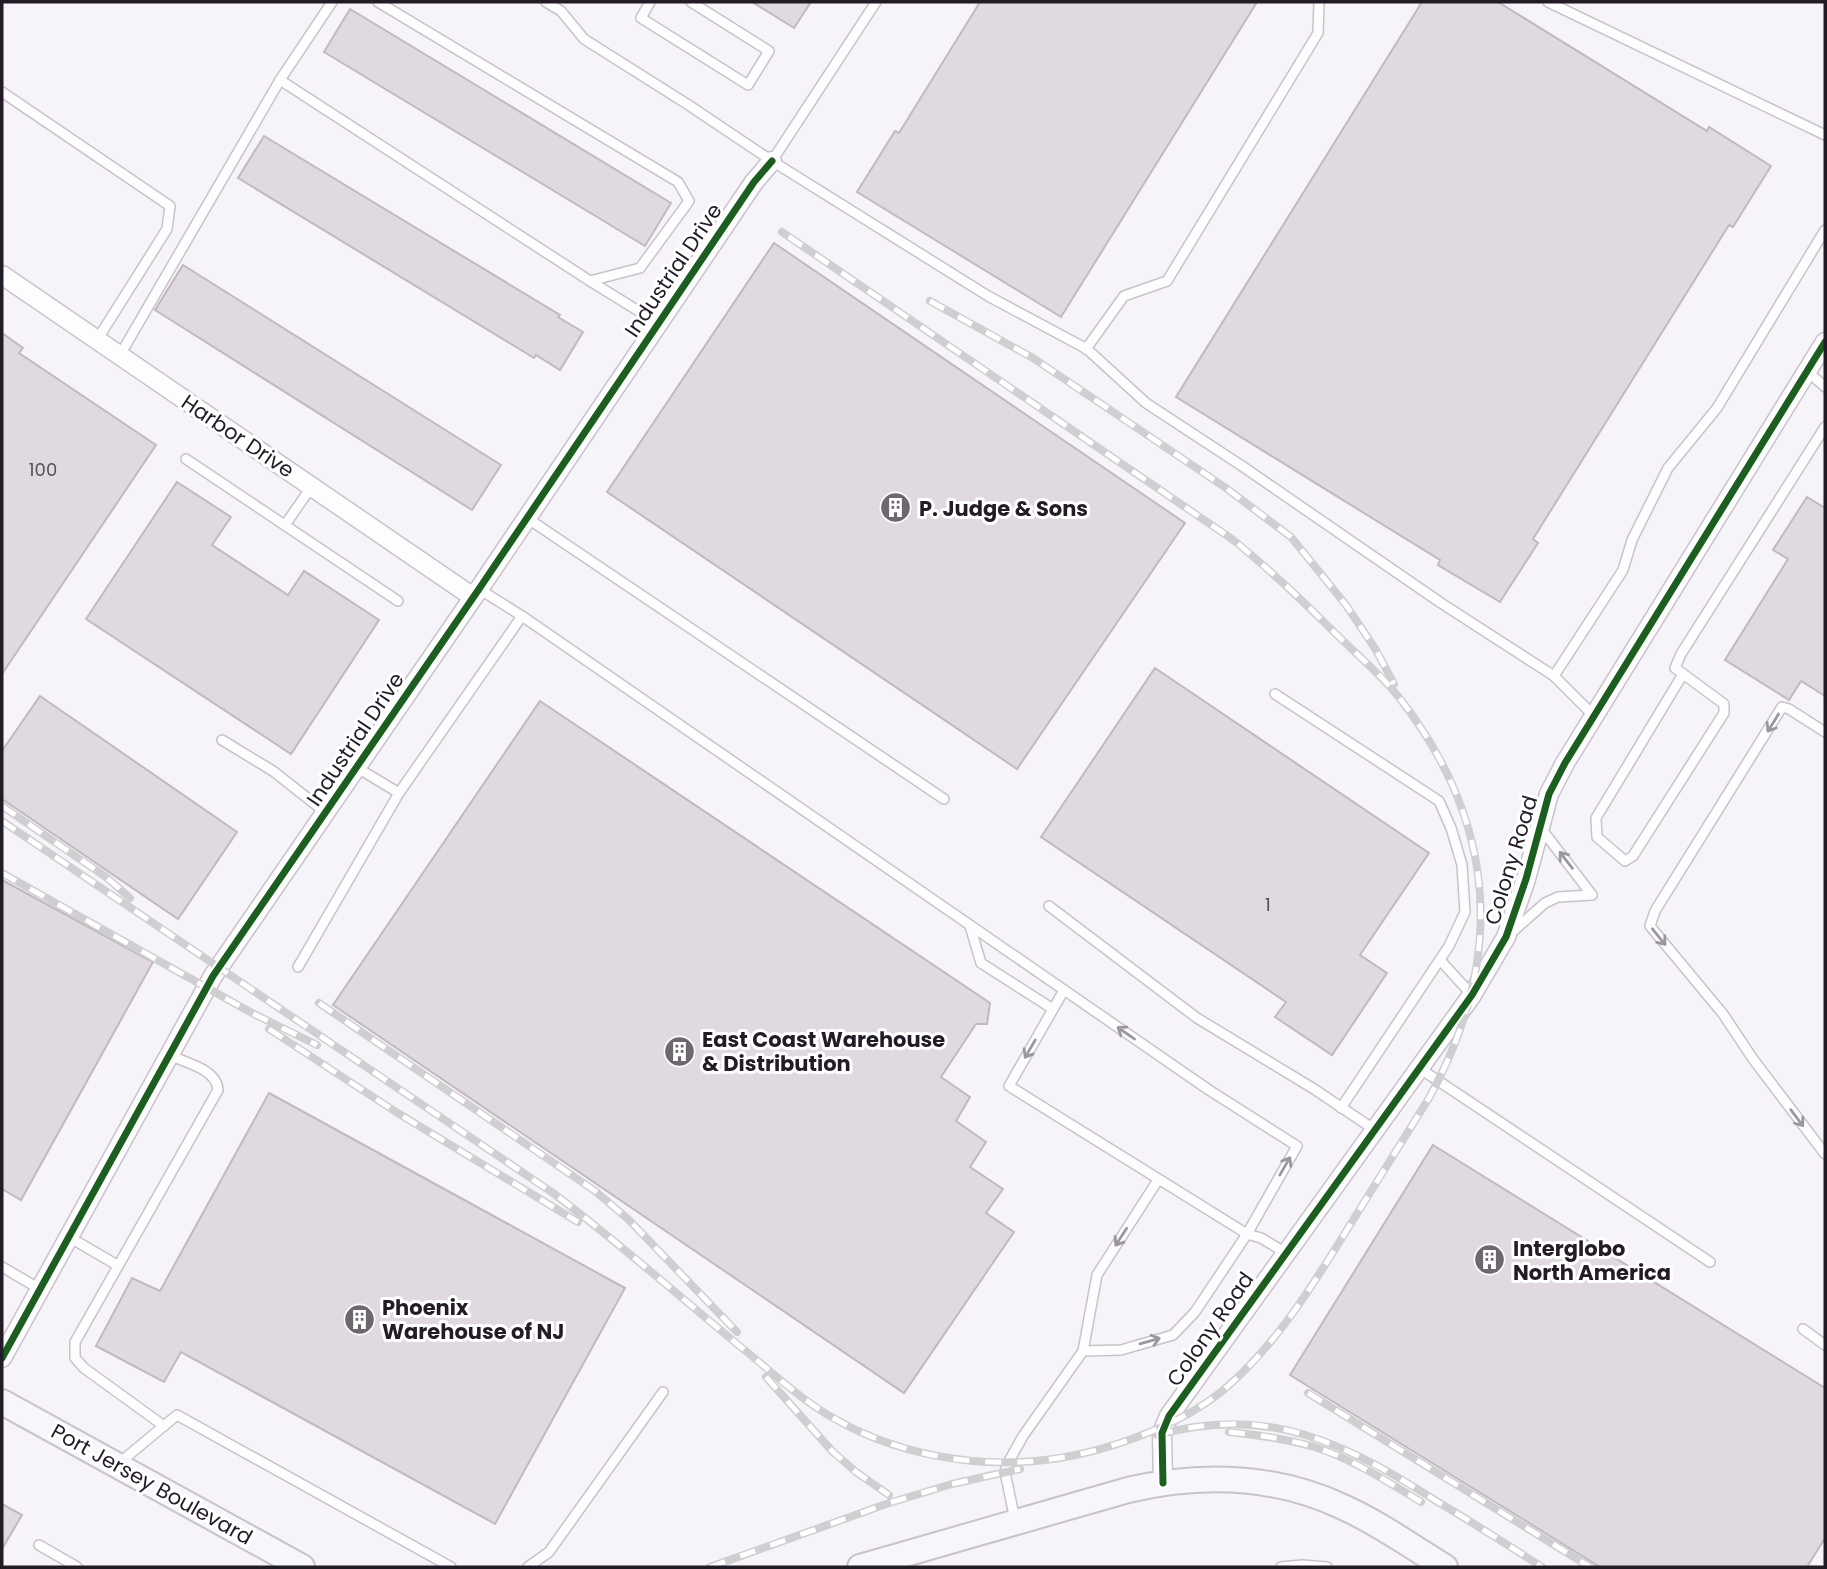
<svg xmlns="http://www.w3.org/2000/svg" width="1827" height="1569" viewBox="0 0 1827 1569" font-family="Poppins,sans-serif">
<rect width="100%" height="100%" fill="#f6f3f9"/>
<g fill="#e0dae0" stroke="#c0b9c0" stroke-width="2">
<path d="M752,2H811L794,28Z"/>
<path d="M980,2H1257L1061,317L857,192L895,131L899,133Z"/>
<path d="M1422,2H1498L1707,131L1709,127L1771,166L1733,227L1729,225L1533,539L1538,543L1500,602L1438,565L1440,560L1176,397Z"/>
<path d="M350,9L671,203L645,246L324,52Z"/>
<path d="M264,136L560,315L558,317L583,332L560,370L536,355L534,358L238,178Z"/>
<path d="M774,243L1185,523L1017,769L607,492Z"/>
<path d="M183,265L501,465L472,510L155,310Z"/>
<path d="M2,333L23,348L19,353L156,445L2,674Z"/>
<path d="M177,482L231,517L212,545L288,595L304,571L379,620L291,754L86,619Z"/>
<path d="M1807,497L1825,508V696L1801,681L1789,700L1725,660L1788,559L1773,550Z"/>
<path d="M1155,668L1429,853L1360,955L1387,973L1332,1055L1275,1017L1286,1002L1041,837Z"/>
<path d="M40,696L237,832L178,919L2,799V751Z"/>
<path d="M540,701L990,1003L987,1024H976L941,1077L970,1097L956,1121L986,1142L970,1167L1003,1189L986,1213L1014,1232L904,1393L333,1005Z"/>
<path d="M2,880L153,962L21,1200L2,1189Z"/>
<path d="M269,1093L625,1288L495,1524L181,1352L164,1382L96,1346L132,1278L160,1291Z"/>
<path d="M1433,1145L1825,1388V1538L1807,1567H1600L1290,1375Z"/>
<path d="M2,1504L22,1515L2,1549Z"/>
</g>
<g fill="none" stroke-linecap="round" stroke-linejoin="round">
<defs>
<g id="lane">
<path d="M378,2L678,182L689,201L640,268L590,281"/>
<path d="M546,2L561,11L584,39L687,104L772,161L988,296L1087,349L1146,403L1242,466L1441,603L1554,676L1594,716"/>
<path d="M650,2L641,18L748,85L769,51L691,2"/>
<path d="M1548,2L1825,135"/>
<path d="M280,80L332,2"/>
<path d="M2,92L170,206L167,229L97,340"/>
<path d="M772,161L876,2"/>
<path d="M1086,349L1124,296L1167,281L1318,33L1319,2"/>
<path d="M120,355L280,80L590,281L658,323"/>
<path d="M1807,371L1825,387"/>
<path d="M186,459L398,601"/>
<path d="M527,518L944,799"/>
<path d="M285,525L312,486"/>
<path d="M479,589L522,616L1209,1090L1297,1146L1247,1234L1195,1312L1173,1335L1121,1350L1083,1351"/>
<path d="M1683,674L1596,818L1597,837L1625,861L1633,856L1724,713V704L1675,668L1681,654L1825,427"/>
<path d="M1554,676L1623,570L1632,540L1668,468L1717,408L1825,230"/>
<path d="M1275,694L1439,801L1451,828L1462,865L1465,912L1449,946L1341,1108"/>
<path d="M1825,732L1789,709L1782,707L1655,911L1650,926L1723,1014L1753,1059L1825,1154"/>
<path d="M222,740L273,771L325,812"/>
<path d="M356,767L399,793"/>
<path d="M1540,827L1592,895"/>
<path d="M1049,906L1197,1018L1314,1089L1375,1130"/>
<path d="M970,926L981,963L1053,1009"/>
<path d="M1510,934L1545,903L1558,897L1592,895"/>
<path d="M1440,960L1472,995"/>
<path d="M298,967L399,793L522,616"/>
<path d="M1064,990L1009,1086L1247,1234L1261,1238L1286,1253"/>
<path d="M1419,1068L1710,1262"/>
<path d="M69,1237L117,1265"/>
<path d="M2,1267L40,1289"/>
<path d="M1803,1329L1825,1345"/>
<path d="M164,1426L84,1368L75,1358V1342L218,1090C217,1069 186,1063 169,1055"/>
<path d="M118,1464L177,1415L451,1567"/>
<path d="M1015,1520L1005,1472L1008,1463L1023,1436L1083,1351L1097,1275L1158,1180"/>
<path d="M39,1545L77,1567"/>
<path d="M528,1567L549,1552L663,1392"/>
<path d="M1281,1567L1302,1565L1327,1567"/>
</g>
<g id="street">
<path d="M2,275L473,597"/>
<path d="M2,1358L213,976L479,589L754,182L772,161"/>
<path d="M1163,1483L1162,1433L1169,1416L1472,995L1506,937L1526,879L1549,794L1565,763L1825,342"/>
</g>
<g id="secondary">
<path d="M2,1402L302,1567"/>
<path d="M860,1567L1128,1490C1200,1473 1275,1475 1343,1507C1379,1523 1412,1547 1445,1567"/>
</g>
</defs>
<use href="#lane" stroke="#c8c3cb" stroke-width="12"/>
<use href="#street" stroke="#c8c3cb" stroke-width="21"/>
<use href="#secondary" stroke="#c8c3cb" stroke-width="28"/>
<use href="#lane" stroke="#fefdfe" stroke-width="9"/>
<use href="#street" stroke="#fefdfe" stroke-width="18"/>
<use href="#secondary" stroke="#f7f6fa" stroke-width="24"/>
<defs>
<g id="rail">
<path d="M930,301L1033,358L1226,488L1291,537L1346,605L1376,650L1394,684"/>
<path d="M2,806L106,877L130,898"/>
<path d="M2,821L553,1193C618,1242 679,1296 742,1348C772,1372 803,1402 837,1420C895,1453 969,1467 1035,1461C1096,1456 1182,1427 1228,1386C1277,1343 1311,1288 1345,1233C1373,1188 1401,1143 1429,1098C1505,960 1498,826 1401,700C1382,675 1356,654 1334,632C1301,599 1268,568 1232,539L782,232"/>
<path d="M2,873L252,1013L317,1045"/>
<path d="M319,1003L595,1191L628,1219L737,1332"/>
<path d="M269,1029L396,1112L578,1222"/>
<path d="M766,1377L833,1452L856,1472L889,1495"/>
<path d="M1308,1393L1590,1567"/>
<path d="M1229,1432C1258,1435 1287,1439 1315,1447C1352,1459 1388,1482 1421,1502"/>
<path d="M1157,1435C1269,1404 1345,1443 1438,1502C1473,1523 1508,1545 1542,1567"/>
<path d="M710,1567L889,1503L952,1484L1020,1469"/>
</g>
</defs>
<use href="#rail" stroke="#cfced0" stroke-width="8"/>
<use href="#rail" stroke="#fff" stroke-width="5" stroke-dasharray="16" stroke-linecap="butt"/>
<defs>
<g id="cycleway">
<path d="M2,1358L213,976L479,589L754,182L772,161"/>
<path d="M1163,1483L1162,1433L1169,1416L1472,995L1506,937L1526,879L1549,794L1565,763L1825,342"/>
</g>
</defs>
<use href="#cycleway" stroke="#fff" stroke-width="11"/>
<use href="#cycleway" stroke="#1b5e20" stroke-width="7"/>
</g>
<defs><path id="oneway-shaft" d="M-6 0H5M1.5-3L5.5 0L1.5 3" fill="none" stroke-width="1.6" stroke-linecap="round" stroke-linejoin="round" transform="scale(1.75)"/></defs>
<g stroke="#9b989d">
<use href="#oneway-shaft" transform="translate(1773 723) rotate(122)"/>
<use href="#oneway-shaft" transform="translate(1566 860) rotate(-128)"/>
<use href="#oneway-shaft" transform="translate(1659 937) rotate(51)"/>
<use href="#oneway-shaft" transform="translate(1126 1033) rotate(-145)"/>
<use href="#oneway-shaft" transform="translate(1030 1049) rotate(120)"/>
<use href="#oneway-shaft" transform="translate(1797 1118) rotate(53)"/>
<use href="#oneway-shaft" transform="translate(1285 1166) rotate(-60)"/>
<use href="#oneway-shaft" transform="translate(1121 1237) rotate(123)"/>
<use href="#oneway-shaft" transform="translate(1150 1341) rotate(-16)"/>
</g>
<defs>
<symbol id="building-disc" viewBox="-11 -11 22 22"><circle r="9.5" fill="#6d6770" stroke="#fff"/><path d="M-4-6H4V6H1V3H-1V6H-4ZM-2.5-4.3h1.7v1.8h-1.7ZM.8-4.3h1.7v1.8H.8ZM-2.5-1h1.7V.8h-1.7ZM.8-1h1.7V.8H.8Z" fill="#fff"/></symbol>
</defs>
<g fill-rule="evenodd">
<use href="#building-disc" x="878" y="490" width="35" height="35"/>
<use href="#building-disc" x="662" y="1034" width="35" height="35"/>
<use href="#building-disc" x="1472" y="1242" width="35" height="35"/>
<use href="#building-disc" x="342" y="1302" width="35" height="35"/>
</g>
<g text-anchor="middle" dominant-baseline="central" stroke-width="6" stroke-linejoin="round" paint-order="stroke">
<g font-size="18" fill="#544e56">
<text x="43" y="469">100</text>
<text x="1268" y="904">1</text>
</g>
<g font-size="21" fill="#231c26" stroke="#fff">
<text transform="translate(673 270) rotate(-56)">Industrial Drive</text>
<text transform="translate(238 436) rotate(34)">Harbor Drive</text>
<text transform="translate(355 739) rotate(-56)">Industrial Drive</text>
<text transform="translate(1511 860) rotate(-73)">Colony Road</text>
<text transform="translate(1210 1329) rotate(-55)">Colony Road</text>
<text transform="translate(152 1484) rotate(29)">Port Jersey Boulevard</text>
</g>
<g font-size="21" font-weight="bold" fill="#231c26" stroke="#fff" text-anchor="start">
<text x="919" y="508">P. Judge &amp; Sons</text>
<text x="702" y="1039">East Coast Warehouse<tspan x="702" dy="24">&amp; Distribution</tspan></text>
<text x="1513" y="1248">Interglobo<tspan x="1513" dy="24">North America</tspan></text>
<text x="382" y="1307">Phoenix<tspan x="382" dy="24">Warehouse of NJ</tspan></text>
</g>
</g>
<rect width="1827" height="1569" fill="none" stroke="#231c26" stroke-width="7"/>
</svg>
